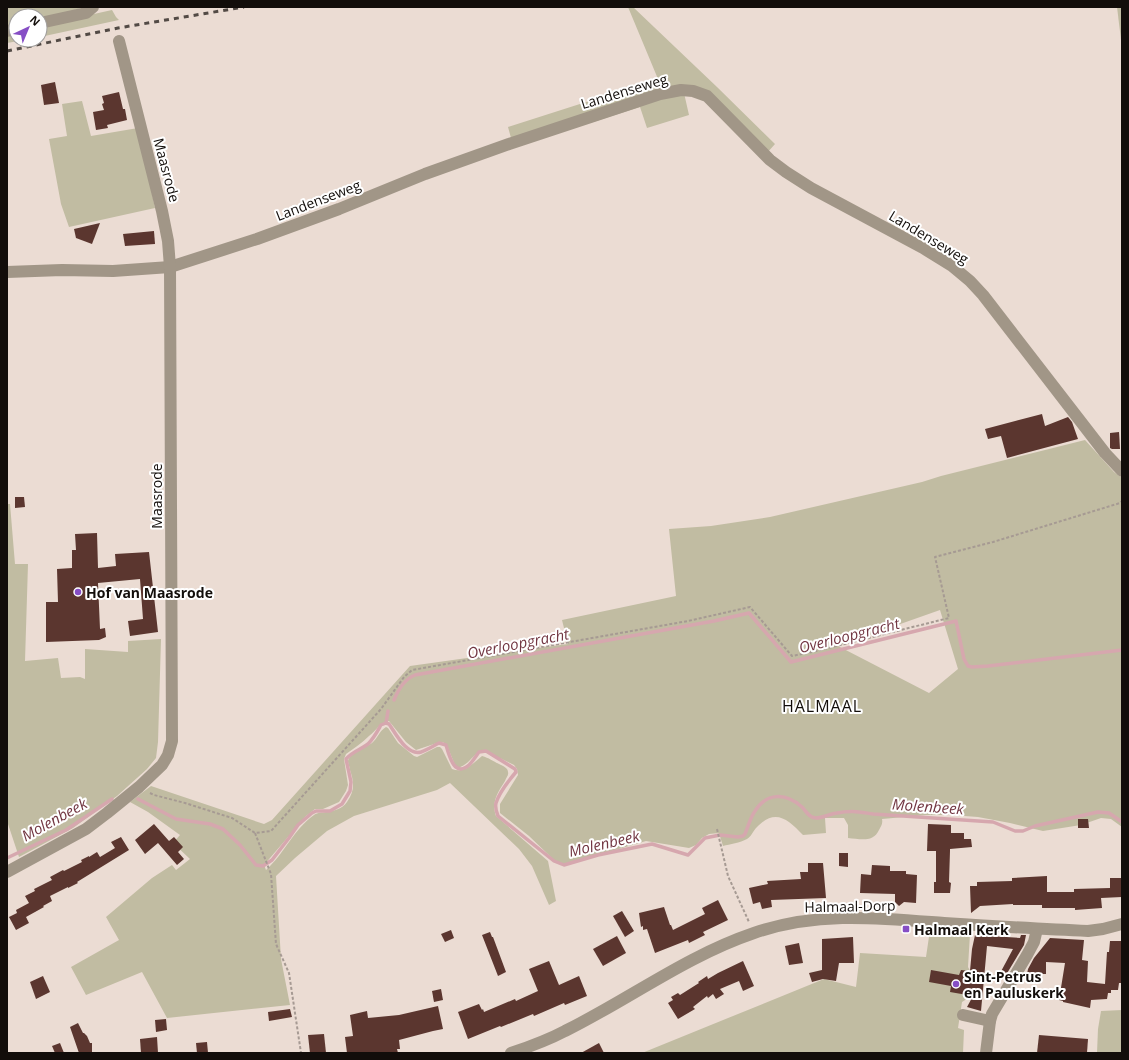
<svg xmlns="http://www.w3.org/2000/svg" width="1129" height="1060" viewBox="0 0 1129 1060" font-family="'Open Sans',sans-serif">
<rect width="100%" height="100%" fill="#ebdcd3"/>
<g fill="#c1bca2" fill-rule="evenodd">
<path d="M7,7H85L40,20V16H16V26L7,28Z"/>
<path d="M628,7H633L717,87L775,144L767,153L709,96L684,93L689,115L647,128L640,107L593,122L511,138L508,127L658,79Z"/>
<path d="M1117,7H1122V48Z"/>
<path d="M112,10L116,17L119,20L40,37V26Z"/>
<path d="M16,32V40H24L7,43V34Z"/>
<path d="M82,101L91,136L138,128L155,208L69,227L61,204L49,139L67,136L62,104Z"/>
<path d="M1085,440L1114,472L1122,478V827L1111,819L1101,818L1081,825L1043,831L1010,823L978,817L951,815H926L882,819C883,824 881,826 879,830C873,843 860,839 848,838V825L844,818H825L826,833L803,835C788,819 775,808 757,827C753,831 751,837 747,839C740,843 730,844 723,846L719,833L709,834L702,838L696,845L689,848L646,841L564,865L554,860L529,836L500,813V804L518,775L517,769L514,765L483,750C472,754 470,765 457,768L455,765L448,748L443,742L437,743L416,750L406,742L389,721C379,723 377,730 369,736C362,743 354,748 346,754L344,759L348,785L346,791L339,802L323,809H315L306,816L264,865L266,870C284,854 294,829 314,815C318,812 322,813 326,812C334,811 342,809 347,802C355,791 354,782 350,770C350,767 348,764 348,761C349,754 366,747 372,743C378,738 379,731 386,727L388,728L398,743L414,756L417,757L437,747H440L442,749L452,769C465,774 473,763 482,756C489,758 493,761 499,764C503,766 508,768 508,772C509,775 506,778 505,781C498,792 491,802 496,816L548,861L556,901L549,905L532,866L519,849L450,783L437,790L354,816L327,831L295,858L276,876L281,959L290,1005L167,1018L142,972L86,995L71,967L119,940L106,917L152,878L172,865L176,870L190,859L173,843L180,835L148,812L130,802L151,786L264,824L272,820L410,666L568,644L562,620L676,596L669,529L711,526L770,517L922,482L941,476ZM940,610L958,669L929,693L838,646Z"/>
<path d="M7,504H10L15,564H28L25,661L58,658L61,678L80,677L85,679V649L128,652V641L161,639L158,742L156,758L147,769L117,796L73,828L19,857L7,821Z"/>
<path d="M930,930L970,934L968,967L977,984L973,995L962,1002L958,1028L964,1030L963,1053H642L824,979L856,987L860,953L926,957Z"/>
<path d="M1122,1010V1053H1097L1098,1029L1101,1011Z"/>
</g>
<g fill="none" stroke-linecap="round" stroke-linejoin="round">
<g stroke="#d6a7ae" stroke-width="3.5">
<path d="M394,700C398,690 405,679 415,675L714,621L749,613L791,662L956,621L964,659L968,666L972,667L988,666L1122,650"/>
<path d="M386,723L388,711"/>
<path d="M138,799L176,819L210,824L223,829L240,845L256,865L263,866L272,860L289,838L298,825L312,813L316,811H330L342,804L350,791L351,782L346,759C353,751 360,750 368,744C374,738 377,732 381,725L386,723L389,724C396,734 407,756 421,752C427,750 433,746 439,743L446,745C449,755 454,778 469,765C473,761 476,756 479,752L486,751L515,769L516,772C510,779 499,793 496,803C495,807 496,811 498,816L554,861L564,865L598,855L652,844L688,855L705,838L720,835L738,837L743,836L745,834C748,827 750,818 755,811C767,792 786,793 802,807C806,811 809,818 816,818C822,818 830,814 837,813C852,810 859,812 873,814L993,822L1015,831H1023L1035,826L1098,812L1109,813L1122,822"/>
<path d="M7,858L66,830L112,799"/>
</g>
</g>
<g fill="#5b362f">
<path d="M55,82L59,103L44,105L41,85Z"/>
<path d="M119,92L123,109H125L127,120L107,125L108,128L96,130L93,112L104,110L102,104L104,103L102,96Z"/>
<path d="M100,223L92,244L76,238L74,229Z"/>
<path d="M154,231L155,244L125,246L123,234Z"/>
<path d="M1042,414L1045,426L1068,417L1072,422L1078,439L1007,458L1001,436L988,439L985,429Z"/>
<path d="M1119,432L1120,449H1112L1110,448V433Z"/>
<path d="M15,497H24L25,507L15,508Z"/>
<path d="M97,533L98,568L116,566L115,554L149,552L158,632L130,636L128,621L143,619L140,579L98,583L100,629L105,628L106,637L99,640L46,642V602H58L57,569L72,568V550H76L75,534Z"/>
<path d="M1078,819H1088L1089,828H1078Z"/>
<path d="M154,824L169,841L174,837L183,847L178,852L184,859L177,865L158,843L145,854L135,840Z"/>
<path d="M928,824L951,825V833H964V839H971L972,847L950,849V851L949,882L951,883L950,893H934V882H936V851H927Z"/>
<path d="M121,837L129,850L77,882L78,883L68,888V887L50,896L52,901L43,906L44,907L26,917L29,923L16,930L9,917L17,913L16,910L29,903L25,896L35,891L34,889L52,880L50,877L63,870L64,871L82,862L81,860L89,856V857L97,852L100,857L115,848L111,842Z"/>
<path d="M839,853H848V867L839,866Z"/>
<path d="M808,863H823L826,898L771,900L772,907L762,909L760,902L753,904L749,888L768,884L767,881L801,879L800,872H808Z"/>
<path d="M872,865L890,866V871H906V874L917,875L916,903L904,902L899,906L895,902V894L860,893L861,874L871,875Z"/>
<path d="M1047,876V892H1074V889L1110,888V878H1122V897L1101,898L1102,908L1075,910V908H1042V905H1013V904L980,906L971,913L970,886H977V882L1012,881V878Z"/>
<path d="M718,900L728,920L703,932L705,935L689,943L688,940L655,953L647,929L643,930V926L641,927L639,913L664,907L670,925H671L673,930L705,914L702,908Z"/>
<path d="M622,911L634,931L625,937L613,916Z"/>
<path d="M451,930L454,938L445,942L441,934Z"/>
<path d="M490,932L492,937H493L506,972L498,976L482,935Z"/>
<path d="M975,935L1020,938L1021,935H1026L1024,945L1003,980L998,977L1013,949L987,946L981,1011L967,1007L973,996L950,992L951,986L929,982L931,970L959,975L961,970L970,971L972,949Z"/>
<path d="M617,936L626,953L603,966L593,949Z"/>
<path d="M853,937L854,963H839L836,981L823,979L812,982L809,973L822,970V939Z"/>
<path d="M1050,938L1084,940L1082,960L1088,961L1087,982L1105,984L1107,952H1109L1110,941H1122V983H1119L1118,990H1111V993H1108L1107,999L1091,1000L1090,1008L1063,1002V1001L1059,1000L1065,963L1046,962V974H1027L1028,969L1034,958Z"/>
<path d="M799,943L803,963L789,965L785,946Z"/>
<path d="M549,961L559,985L579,976L587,996L565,1005L564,1003L534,1016L533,1014L501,1027L500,1026L468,1039L458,1012L479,1004L482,1010L483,1009L484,1012L515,999L516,1001L538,991L529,969Z"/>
<path d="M743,961L754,986L743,991L739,981L720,989L724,994L716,999L713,994L708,998L707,996L693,1007L695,1009L678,1019L668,1003L673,1000L671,997L678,993L680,995L699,983L698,982L707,976L708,979L718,973Z"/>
<path d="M43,976L50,992L36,999L30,982Z"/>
<path d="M441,989L443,1000L434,1002L432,991Z"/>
<path d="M438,1006L443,1029L433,1031L399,1040L400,1049H397L398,1053H347L345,1037L353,1036L350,1015L367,1011L368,1018L399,1015Z"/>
<path d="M290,1009L292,1017L269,1021L268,1012Z"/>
<path d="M166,1019L167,1030L156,1032L155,1020Z"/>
<path d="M78,1023L83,1033H84L87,1036L90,1043H92V1053H79L70,1027Z"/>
<path d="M324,1034L326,1053H310L308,1035Z"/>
<path d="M1039,1035L1088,1039L1087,1053H1037Z"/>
<path d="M157,1037L158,1053H141L140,1039Z"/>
<path d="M207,1042L208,1053H197L196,1043Z"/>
<path d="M60,1043L64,1053H55L52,1046Z"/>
<path d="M599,1043L604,1053H581Z"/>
</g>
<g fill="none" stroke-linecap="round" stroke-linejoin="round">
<g stroke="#a69a93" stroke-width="2" stroke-dasharray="3 2" stroke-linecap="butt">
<path d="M150,793L154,795L185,803L232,818L255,833L271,831L381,709L404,677L412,670L688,621L750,607L792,656L812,652L949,618L935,557L993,542L1120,503L1122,501"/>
<path d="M717,829L728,876L749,922"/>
<path d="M255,833L271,874L276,944L289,973L301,1053"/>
</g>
<g stroke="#a19687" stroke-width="12">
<path d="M40,23L86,13L93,7"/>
<path d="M7,31L16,29"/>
<path d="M7,272L62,270L113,271L170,267L257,239L339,209L425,174L509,144L660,94L681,90L693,91L707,96L770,160L786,172L811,188L923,248L952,266L970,281L983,295L1105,453L1122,471"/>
<path d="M7,872L86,829L107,813L139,787L162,765L168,755L172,741L170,267L168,241L162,211L119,41"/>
<path d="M963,1015L990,1021"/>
<path d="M511,1053C529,1047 548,1040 565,1031C628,1000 686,956 754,933C817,911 880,918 944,923C992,926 1040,929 1088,931L1103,929L1122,924"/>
<path d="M986,1053L990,1021L992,1014L1027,955L1034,942L1037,929"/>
</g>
<path stroke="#524a45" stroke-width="3" stroke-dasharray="5 5" stroke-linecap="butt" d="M7,51L118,28L244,7"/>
</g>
<g fill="#864ec5" stroke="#fff" stroke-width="1.5">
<circle cx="78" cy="592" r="4"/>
<rect x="902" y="925" width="8" height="8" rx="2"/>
<circle cx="956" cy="984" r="4"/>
</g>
<g text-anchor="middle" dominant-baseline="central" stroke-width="4" stroke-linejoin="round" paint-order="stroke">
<g font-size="14" fill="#120d0a" stroke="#fff">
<text transform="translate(624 91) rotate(-17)">Landenseweg</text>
<text transform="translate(167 170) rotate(75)">Maasrode</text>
<text transform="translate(318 200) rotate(-21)">Landenseweg</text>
<text transform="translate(929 237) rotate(31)">Landenseweg</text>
<text transform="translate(156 496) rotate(-90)">Maasrode</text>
<text transform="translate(850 906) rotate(-1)">Halmaal-Dorp</text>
</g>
<g font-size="14" font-weight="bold" fill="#120d0a" stroke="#fff" text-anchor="start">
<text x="86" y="592">Hof van Maasrode</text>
<text x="914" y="929">Halmaal Kerk</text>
<text x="964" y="976">Sint-Petrus<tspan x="964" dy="16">en Pauluskerk</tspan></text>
</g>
<g font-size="15" font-style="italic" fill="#723642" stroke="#fff">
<text transform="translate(849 635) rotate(-14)">Overloopgracht</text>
<text transform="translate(518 643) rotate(-11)">Overloopgracht</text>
<text transform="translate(928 806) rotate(4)">Molenbeek</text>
<text transform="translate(54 819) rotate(-29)">Molenbeek</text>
<text transform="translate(604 843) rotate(-13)">Molenbeek</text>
</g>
<g font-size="16" letter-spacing="1" fill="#120d0a" stroke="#fff">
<text x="822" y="706">HALMAAL</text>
</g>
</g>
<rect width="1129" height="1060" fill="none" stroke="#120d0a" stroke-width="16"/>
<g transform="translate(28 28) rotate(44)"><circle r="19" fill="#ffffff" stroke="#a09e9d"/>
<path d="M0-3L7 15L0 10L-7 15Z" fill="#864ec5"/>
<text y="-6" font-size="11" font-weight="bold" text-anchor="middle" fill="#120d0a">N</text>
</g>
</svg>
